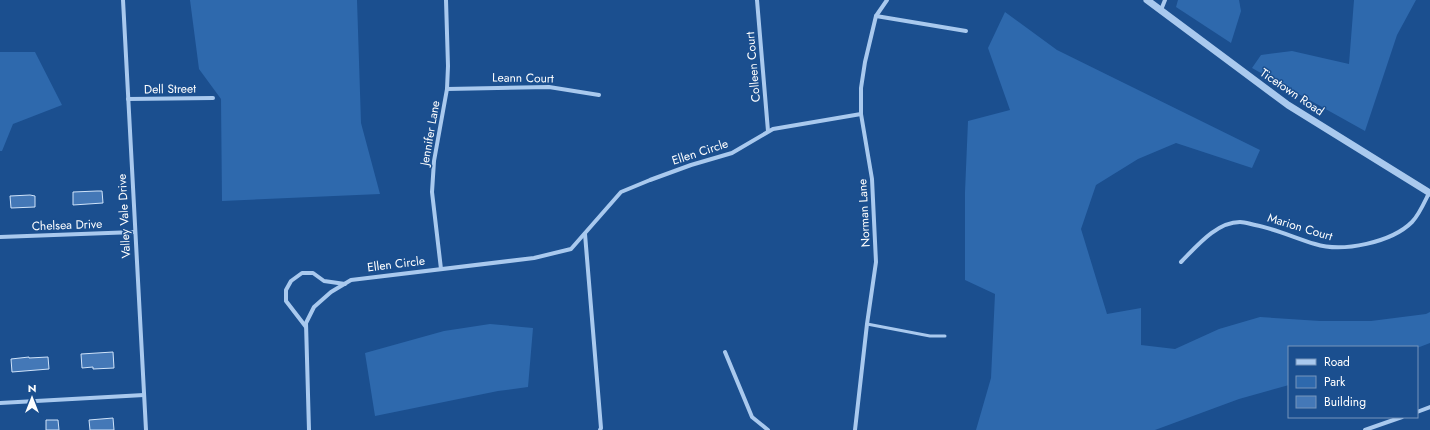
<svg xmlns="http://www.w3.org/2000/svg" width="1430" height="430" viewBox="0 0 1430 430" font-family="Jost,sans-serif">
<rect width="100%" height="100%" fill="#1b4f8f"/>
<g fill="#2e69ad">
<path d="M190,0H357L361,123L380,194L222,201L221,99L199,69Z"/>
<path d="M1178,0H1239L1241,11L1231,43L1176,7Z"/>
<path d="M1354,0H1416L1397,35L1365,131L1252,68L1261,55L1292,51L1349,64Z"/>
<path d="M1005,12L1057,50L1260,150L1252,168L1176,143L1138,159L1096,185L1081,229L1107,314L1141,308V345L1175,349L1219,329L1260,317L1320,321H1371L1426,314L1430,312V343L1417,348L1289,347V385L1239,399L1155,430H976L991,378L995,294L965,280V192L968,121L1010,110L988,48Z"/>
<path d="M0,52H35L62,105L13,124L2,151H0Z"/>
<path d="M490,324L533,328L528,387L498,391L375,416L365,353L444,331Z"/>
</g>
<g fill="#4478b7" stroke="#cfe3fa">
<path d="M97,191H102L103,203L73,205V192Z"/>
<path d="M30,195L35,196V207L11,208L10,196Z"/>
<path d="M113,352L114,368L93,369V367L82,368L81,354Z"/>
<path d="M29,357V358L48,357L49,369L12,372L11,359Z"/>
<path d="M113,418L114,430H90L89,420Z"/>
<path d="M46,420H58L59,430H46Z"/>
</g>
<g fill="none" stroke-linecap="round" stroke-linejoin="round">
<path stroke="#a9c9ee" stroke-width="3" d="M867,324L930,336H945"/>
<g stroke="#a9c9ee" stroke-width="4">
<path d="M123,0L146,430"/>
<path d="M757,0L768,131"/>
<path d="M1161,10L1165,0"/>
<path d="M876,16L966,31"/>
<path d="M447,89L549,87L599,95"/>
<path d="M128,99L213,98"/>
<path d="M585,234L601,428L600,430"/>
<path d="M0,237L135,232"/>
<path d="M1181,262C1196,247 1216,222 1240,222C1245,222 1250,224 1255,225C1276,229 1295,238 1315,244C1343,253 1392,242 1412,222C1419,215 1425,201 1429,193"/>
<path d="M441,269L432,192L434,161L447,89L448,66L446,0"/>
<path d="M306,327L286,301V290L291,281L302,273H313L324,281L345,284"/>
<path d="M725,352L752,417L768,430"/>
<path d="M0,403L144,395"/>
<path d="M1417,412L1430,407"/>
<path d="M309,430L306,323L314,307L331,292L351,280L534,258L571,249L621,192L650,180L691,165L732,153L773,129L861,114"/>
<path d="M855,430L867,324L876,262L872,179L861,114V88L865,62L876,16L887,0"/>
<path d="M1365,430L1402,417"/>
</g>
<path stroke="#a9c9ee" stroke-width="7" d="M1147,0L1288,105L1430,193"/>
</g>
<g text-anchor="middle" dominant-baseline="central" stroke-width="3" stroke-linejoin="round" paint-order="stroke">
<g font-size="12" fill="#fff" stroke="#1b4f8f">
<text transform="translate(753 67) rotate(-95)">Colleen Court</text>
<text transform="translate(523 78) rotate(1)">Leann Court</text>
<text transform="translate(170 89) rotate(-1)">Dell Street</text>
<text transform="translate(1292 92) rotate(34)">Ticetown Road</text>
<text transform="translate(430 133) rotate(-80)">Jennifer Lane</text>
<text transform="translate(700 152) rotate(-18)">Ellen Circle</text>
<text transform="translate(864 213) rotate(-93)">Norman Lane</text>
<text transform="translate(124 216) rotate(-93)">Valley Vale Drive</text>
<text transform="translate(67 225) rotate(-2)">Chelsea Drive</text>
<text transform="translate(1300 227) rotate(17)">Marion Court</text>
<text transform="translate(396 264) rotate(-7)">Ellen Circle</text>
</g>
</g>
<rect x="1288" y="346" width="130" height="72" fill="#1b4f8f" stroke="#7695bc"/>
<rect x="1296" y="359" width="20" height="6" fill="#a9c9ee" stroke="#7695bc"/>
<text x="1324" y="366" font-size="12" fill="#ffffff">Road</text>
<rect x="1296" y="376" width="20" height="12" fill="#2e69ad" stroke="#7695bc"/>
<text x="1324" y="386" font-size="12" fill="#ffffff">Park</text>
<rect x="1296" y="396" width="20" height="12" fill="#4478b7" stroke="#7695bc"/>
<text x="1324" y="406" font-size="12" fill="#ffffff">Building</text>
<g transform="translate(32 398)" stroke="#1b4f8f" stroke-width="3" paint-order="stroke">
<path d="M0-3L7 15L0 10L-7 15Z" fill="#ffffff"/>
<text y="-6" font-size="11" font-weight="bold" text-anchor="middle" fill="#ffffff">N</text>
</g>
</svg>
